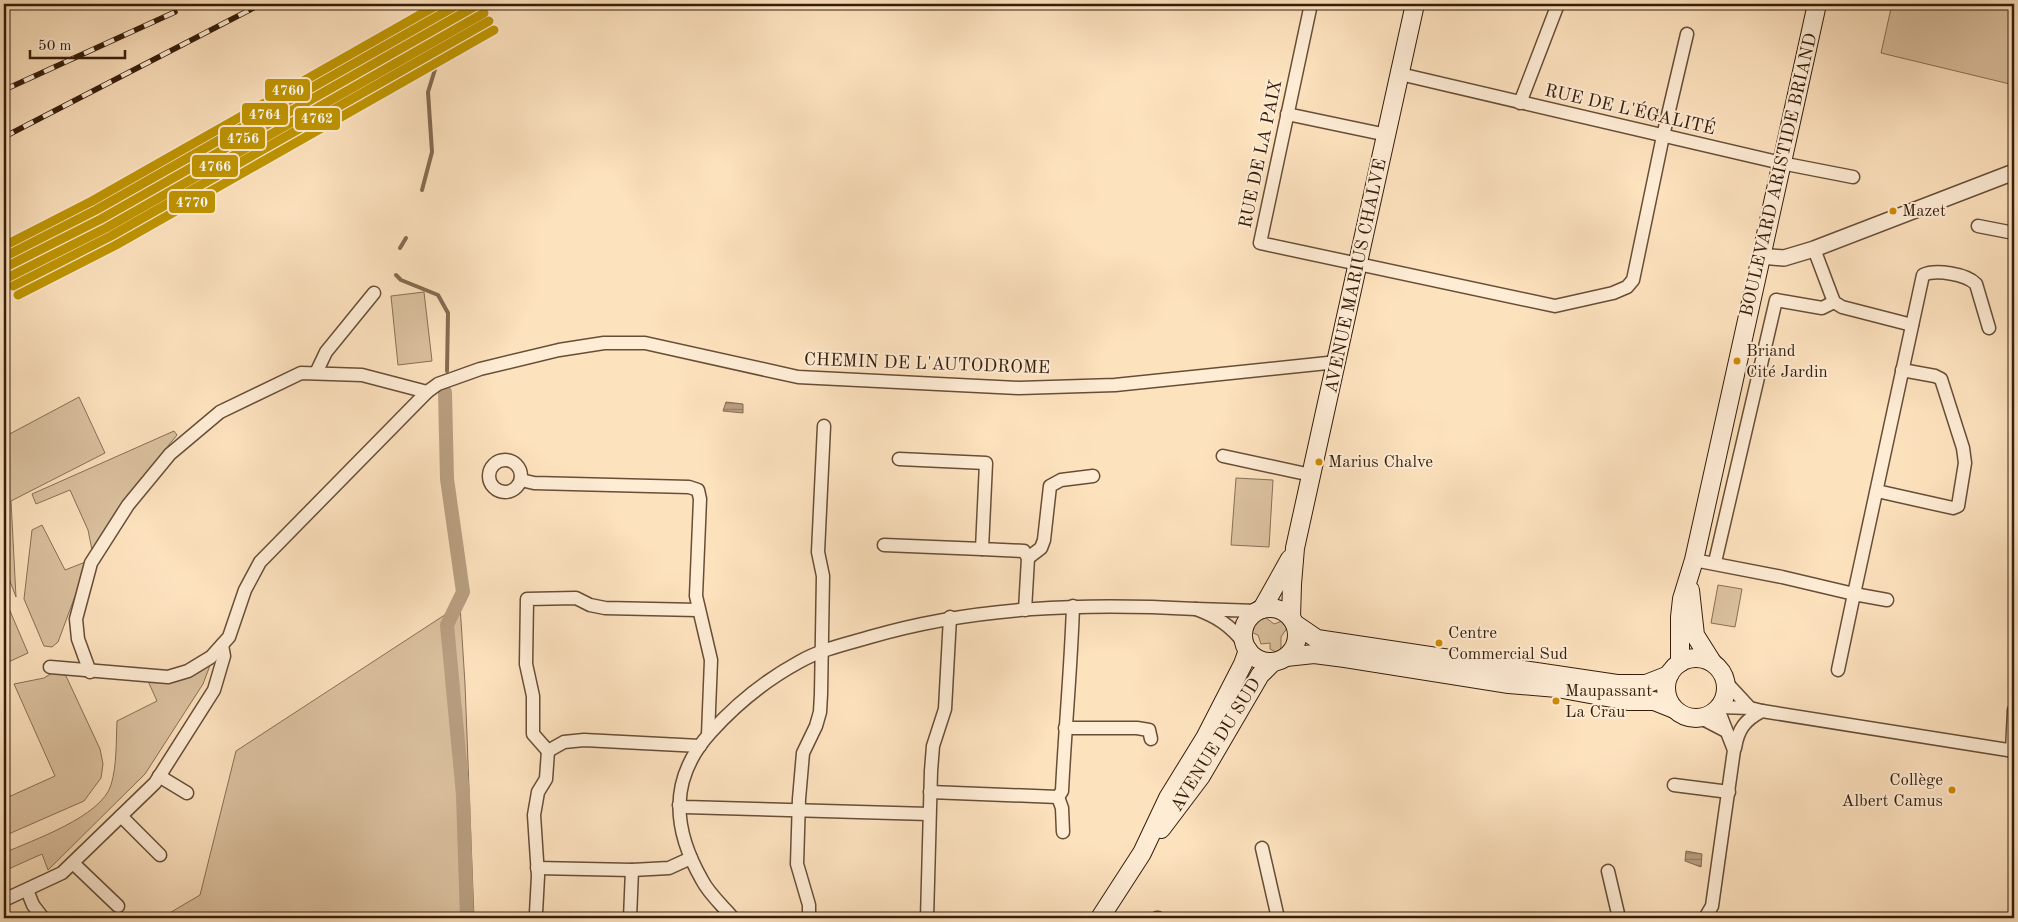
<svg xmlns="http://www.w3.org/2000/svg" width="2018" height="922" font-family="'Old Standard TT',serif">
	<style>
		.green { fill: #dbc19f; stroke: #886f54 }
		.water { fill: url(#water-rules); stroke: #846b51 }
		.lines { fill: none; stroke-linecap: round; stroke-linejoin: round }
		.stream { stroke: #846b51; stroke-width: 4 }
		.canal { stroke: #b99f81; stroke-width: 14 }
		.minor-casing { stroke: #674e37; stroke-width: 15 }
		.tertiary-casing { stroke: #674e37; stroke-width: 18 }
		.secondary-casing { stroke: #351d0a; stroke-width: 20 }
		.minor { stroke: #feecd5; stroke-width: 12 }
		.tertiary { stroke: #feecd5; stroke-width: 15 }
		.secondary { stroke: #feecd5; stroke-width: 18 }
		.rail-casing { stroke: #351d0a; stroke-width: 5.5 }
		.rail { stroke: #feecd5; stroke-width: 4; stroke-dasharray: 11; stroke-linecap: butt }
		.rail-1-casing { stroke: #feecd5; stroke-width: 12 }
		.rail-2-casing { stroke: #feecd5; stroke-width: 12 }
		.rail-3-casing { stroke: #feecd5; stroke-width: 12 }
		.rail-4-casing { stroke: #feecd5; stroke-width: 12 }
		.rail-5-casing { stroke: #feecd5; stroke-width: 12 }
		.rail-6-casing { stroke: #feecd5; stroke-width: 12 }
		.rail-1 { stroke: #c09602; stroke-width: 9 }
		.rail-2 { stroke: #c09602; stroke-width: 9 }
		.rail-3 { stroke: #c09602; stroke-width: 9 }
		.rail-4 { stroke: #c09602; stroke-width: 9 }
		.rail-5 { stroke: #c09602; stroke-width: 9 }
		.rail-6 { stroke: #c09602; stroke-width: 9 }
		.bus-dot { fill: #d08b02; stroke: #feecd5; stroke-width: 2 }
		.labels { text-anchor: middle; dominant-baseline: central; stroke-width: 4; stroke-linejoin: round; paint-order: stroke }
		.bus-label { font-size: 17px; fill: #351d0a; stroke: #feecd5; text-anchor: start }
		.street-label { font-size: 18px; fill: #351d0a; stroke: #feecd5 }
		.line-badge { stroke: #feecd5; stroke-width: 2 }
		.badge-label { font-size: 14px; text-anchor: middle; font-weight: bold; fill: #fff }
	</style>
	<defs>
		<pattern id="water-rules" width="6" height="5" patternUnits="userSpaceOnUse" patternTransform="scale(1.25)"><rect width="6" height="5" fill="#b99f81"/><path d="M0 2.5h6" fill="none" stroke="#978168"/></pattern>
	</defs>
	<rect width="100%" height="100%" fill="#fde2be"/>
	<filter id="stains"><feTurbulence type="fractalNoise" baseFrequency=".004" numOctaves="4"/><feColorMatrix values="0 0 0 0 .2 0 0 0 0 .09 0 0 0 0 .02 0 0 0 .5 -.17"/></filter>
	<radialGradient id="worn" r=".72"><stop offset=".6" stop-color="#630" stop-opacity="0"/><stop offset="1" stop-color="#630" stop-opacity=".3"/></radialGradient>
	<!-- green -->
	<g class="green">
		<path d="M 1892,4 L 2014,4 L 2014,85 L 1881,53 Z"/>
		<path d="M 424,292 L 432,361 L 398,365 L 391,296 Z"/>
		<path d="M 79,397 L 105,453 L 11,501 L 16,597 L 4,566 L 4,437 Z"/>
		<path d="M 174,431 L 177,435 L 135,486 L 92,550 L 88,530 L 70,490 L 36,504 L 32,494 Z"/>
		<path d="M 1236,478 L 1273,480 L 1269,547 L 1231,545 Z"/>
		<path d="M 42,525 L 65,570 L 88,561 L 58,642 L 52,647 L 44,646 L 24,599 L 32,530 Z"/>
		<path d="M 1718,585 L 1742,589 L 1735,627 L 1711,623 Z"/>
		<path d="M 4,597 L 28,653 L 4,664 Z"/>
		<path d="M 460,605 L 465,684 L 474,918 L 161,918 L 200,895 L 236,751 Z"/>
		<path d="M 1265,617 L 1274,624 L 1282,621 L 1287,628 L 1281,637 L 1281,649 L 1276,652 L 1270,649 L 1270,643 L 1261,644 L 1258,635 L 1251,632 L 1257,621 Z"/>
		<path d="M 212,660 L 203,684 L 145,774 L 48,870 L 42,854 L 4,871 L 4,853 C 33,840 101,817 111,785 C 117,765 116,742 117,721 L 157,701 L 148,681 Z"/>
		<path d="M 52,673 L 60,673 L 66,676 L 100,749 L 103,764 L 101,778 L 84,801 L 4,836 L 4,799 L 55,776 L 14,684 L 44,678 Z"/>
	</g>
	<!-- water -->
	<g class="water">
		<path d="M 726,402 L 743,404 L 743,413 L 723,411 Z"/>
		<path d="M 1686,851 L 1702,854 L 1701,867 L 1685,861 Z"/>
	</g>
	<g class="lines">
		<!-- stream -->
		<g class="stream">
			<path d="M 422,190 L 432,152 L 428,92 L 442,47"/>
			<path d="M 400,248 L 406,238"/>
			<path d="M 396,275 L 401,280 L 438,295 L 448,313 L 447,371"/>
		</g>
		<!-- canal -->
		<path class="canal" d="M 445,392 L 447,479 L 463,592 L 447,625 L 463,795 L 467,918"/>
		<!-- minor casing -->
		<g class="minor-casing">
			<g id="minor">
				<path d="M 1311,4 L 1260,243 L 1555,306 L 1613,293 L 1627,287 L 1633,280 L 1663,136 L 1687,34"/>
				<path d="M 1400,74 L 1781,163 L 1853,177"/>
				<path d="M 1520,103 L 1558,4"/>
				<path d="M 1287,114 L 1387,135"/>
				<path d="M 1978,226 L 2014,233"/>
				<path d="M 1814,249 L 1834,302 L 1842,307 L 1912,325"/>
				<path d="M 316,373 L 326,352 L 374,293"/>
				<path d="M 1223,456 L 1311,475"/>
				<path d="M 899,459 L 986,463 L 982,549 L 1024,551 L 1028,558 L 1025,610"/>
				<circle cx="505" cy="476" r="16"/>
				<path d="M 521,480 L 534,483 L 689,487 L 698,490 L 700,499 L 696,596 L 711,660 L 708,735"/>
				<path d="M 1877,491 L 1953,508 L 1958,506 L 1965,463 L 1963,448 L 1941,379 L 1935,376 L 1902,370"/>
				<path d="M 884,545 L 982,549"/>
				<path d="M 1028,558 L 1041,548 L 1044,540 L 1050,486 L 1061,480 L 1093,476"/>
				<path d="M 1694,560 L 1782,577 L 1854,594 L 1923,275 C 1936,269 1966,274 1976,284 L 1989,328"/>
				<path d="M 1715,562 L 1776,300 L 1822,308 L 1834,302"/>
				<path d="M 698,610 L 605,608 L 590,605 L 576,598 L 527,599 L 526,664 L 533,696 L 533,734 L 548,751 L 564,742 L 584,740 L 700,746"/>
				<path d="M 1244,643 C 1230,625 1217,617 1196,609 L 1257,611"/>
				<path d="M 50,667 L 168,677 L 188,671 L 211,657 L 229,637 L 245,590 L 260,562 L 427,392"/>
				<path d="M 1838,670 L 1854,594 L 1887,600"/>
				<path d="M 90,672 L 78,639 L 76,619 L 91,563 L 128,505 L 170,454 L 220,412 L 301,373 L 362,375 L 427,392 L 438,384 L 480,369 L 559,350 L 604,343 L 645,343 L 798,377 L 1019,388 L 1115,385 L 1337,362"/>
				<path d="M 1726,682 L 1750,708"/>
				<path d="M 1720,707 L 1750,708 L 1762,711 L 2014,751"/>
				<path d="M 1701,718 L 1726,731"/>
				<path d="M 1065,728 L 1137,728 L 1149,730 L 1151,739"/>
				<path d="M 1735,748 C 1738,729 1745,720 1762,711"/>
				<path d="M 2012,751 L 2014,710"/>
				<path d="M 159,776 L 187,793"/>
				<path d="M 1674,785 L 1729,792"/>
				<path d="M 930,792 L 1058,797 L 1062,791 C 1065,729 1071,668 1073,606"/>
				<path d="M 1058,797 L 1062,808 L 1063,832"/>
				<path d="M 679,805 L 685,807 L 929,814"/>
				<path d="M 121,816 L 160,855"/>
				<path d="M 1262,848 L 1278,918"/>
				<path d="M 73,863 L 118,906"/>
				<path d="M 537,868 L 632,870 L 669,868 L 691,858"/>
				<path d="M 1608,871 L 1619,918"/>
				<path d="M 27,890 L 33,905 L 43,918"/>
				<path d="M 4,900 L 62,873 L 155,783 L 214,690 L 224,656 L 222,645"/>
				<path d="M 536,913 L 538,876 L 534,815 L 538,792 L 546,779 L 548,751"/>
				<path d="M 630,918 L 632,870"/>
				<path d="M 733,918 C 723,906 709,894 702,880 C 672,828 669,778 711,732 C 737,703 766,680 799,662 C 822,649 846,644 870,637 C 976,606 1086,603 1196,609"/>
				<path d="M 809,918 L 809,905 L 797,864 L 799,799 L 803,753 L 816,726 L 820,712 L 821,694 L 823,576 L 818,552 L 824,426"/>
				<path d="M 927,918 L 931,771 L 933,746 L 945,709 L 950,617"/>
				<path d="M 1157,918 L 1158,918"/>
				<path d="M 1705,918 L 1712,906 L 1734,750 L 1718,709"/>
			</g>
		</g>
		<!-- tertiary casing -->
		<g class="tertiary-casing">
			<path id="tertiary" d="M 1760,256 L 1784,258 L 1814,249 L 2014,172"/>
		</g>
		<!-- secondary casing -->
		<g class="secondary-casing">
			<g id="secondary">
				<path d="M 1690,590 L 1695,635 L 1712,662"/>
				<circle cx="1270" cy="635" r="27"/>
				<path d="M 1262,609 L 1290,559"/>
				<path d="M 1291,618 L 1292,584 L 1295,548 L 1415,4"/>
				<path d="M 1295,624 L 1317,639 L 1617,684 L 1646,684 L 1669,675"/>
				<path d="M 1286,657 L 1314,654 L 1345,658 L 1509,684 L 1557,688 L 1628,701 L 1654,701 L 1674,709"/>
				<circle cx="1696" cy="688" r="30"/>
				<path d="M 1680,663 L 1680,617 L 1682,599 L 1694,560 L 1817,4"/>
				<path d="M 1161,829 L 1201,776 L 1260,675 L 1273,662"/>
				<path d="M 1100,918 L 1142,853 L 1168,798 L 1205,738 L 1243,664 L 1248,650"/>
			</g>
		</g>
		<!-- minor -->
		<use href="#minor" class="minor"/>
		<!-- tertiary -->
		<use href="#tertiary" class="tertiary"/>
		<!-- secondary -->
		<use href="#secondary" class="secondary"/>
		<!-- rail casing -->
		<g class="rail-casing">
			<g id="rail">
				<path d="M 375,63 L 485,13"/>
				<path d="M 4,90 L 175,12"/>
				<path d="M 4,137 L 261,4"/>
				<path d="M 4,264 L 67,236"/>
			</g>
		</g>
		<!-- rail -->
		<use href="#rail" class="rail"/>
		<!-- rail-1 casing -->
		<g class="rail-1-casing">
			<path id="rail-1" d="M 4,268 L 101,219 L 479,4"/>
		</g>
		<!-- rail-2 casing -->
		<g class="rail-2-casing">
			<path id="rail-2" d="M 9,277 L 106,228 L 484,13"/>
		</g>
		<!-- rail-3 casing -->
		<g class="rail-3-casing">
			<path id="rail-3" d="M 4,257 L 96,210 L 459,4"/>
		</g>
		<!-- rail-4 casing -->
		<g class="rail-4-casing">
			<path id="rail-4" d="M 13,286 L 111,236 L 489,21"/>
		</g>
		<!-- rail-5 casing -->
		<g class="rail-5-casing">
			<path id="rail-5" d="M 4,246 L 92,201 L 439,4"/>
		</g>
		<!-- rail-6 casing -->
		<g class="rail-6-casing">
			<path id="rail-6" d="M 18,295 L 116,245 L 494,30"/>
		</g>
		<!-- rail-1 -->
		<use href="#rail-1" class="rail-1"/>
		<!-- rail-2 -->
		<use href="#rail-2" class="rail-2"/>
		<!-- rail-3 -->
		<use href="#rail-3" class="rail-3"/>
		<!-- rail-4 -->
		<use href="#rail-4" class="rail-4"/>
		<!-- rail-5 -->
		<use href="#rail-5" class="rail-5"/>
		<!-- rail-6 -->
		<use href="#rail-6" class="rail-6"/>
	</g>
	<!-- markers -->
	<g class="bus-dot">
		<circle cx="1893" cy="211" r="4.5"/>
		<circle cx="1737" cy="361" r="4.5"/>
		<circle cx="1319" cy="462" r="4.5"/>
		<circle cx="1439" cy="643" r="4.5"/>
		<circle cx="1556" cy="701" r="4.5"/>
		<circle cx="1952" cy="790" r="4.5"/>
	</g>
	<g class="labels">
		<!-- bus labels -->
		<g class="bus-label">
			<text x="1902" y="211">Mazet</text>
			<text x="1746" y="351">Briand<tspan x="1746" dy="21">Cité Jardin</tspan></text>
			<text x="1328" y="462">Marius Chalve</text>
			<text x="1448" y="633">Centre<tspan x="1448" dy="21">Commercial Sud</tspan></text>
			<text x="1565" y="691">Maupassant<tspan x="1565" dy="21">La Crau</tspan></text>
			<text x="1943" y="780" text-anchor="end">Collège<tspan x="1943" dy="21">Albert Camus</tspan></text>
		</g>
		<!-- street labels -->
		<g class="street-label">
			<text transform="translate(1630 110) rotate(13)">RUE DE L'ÉGALITÉ</text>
			<text transform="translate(1261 154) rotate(-78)">RUE DE LA PAIX</text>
			<text transform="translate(1779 175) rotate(-77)">BOULEVARD ARISTIDE BRIAND</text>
			<text transform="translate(1356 276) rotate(-78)">AVENUE MARIUS CHALVE</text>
			<text transform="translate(927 364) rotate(2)">CHEMIN DE L'AUTODROME</text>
			<text transform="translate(1216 745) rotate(-58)">AVENUE DU SUD</text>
		</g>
	</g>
	<g class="line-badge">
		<rect x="264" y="78" width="47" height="24" rx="5" fill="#c09602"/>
		<rect x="241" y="102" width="48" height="24" rx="5" fill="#c09602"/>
		<rect x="294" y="107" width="47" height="24" rx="5" fill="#c09602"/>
		<rect x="219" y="126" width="47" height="24" rx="5" fill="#c09602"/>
		<rect x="191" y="154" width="48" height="24" rx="5" fill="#c09602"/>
		<rect x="168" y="190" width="48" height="24" rx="5" fill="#c09602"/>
	</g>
	<g class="badge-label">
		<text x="288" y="95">4760</text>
		<text x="265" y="119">4764</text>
		<text x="317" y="123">4762</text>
		<text x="243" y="143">4756</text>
		<text x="215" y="171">4766</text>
		<text x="192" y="207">4770</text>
	</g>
	<!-- margin -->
	<rect width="2018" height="922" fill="none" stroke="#fde2be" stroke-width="20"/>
	<rect x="5" y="5" width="2008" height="912" fill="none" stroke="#351d0a" stroke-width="2.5"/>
	<rect x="10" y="10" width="1998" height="902" fill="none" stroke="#351d0a"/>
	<!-- scale -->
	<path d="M30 50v8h95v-8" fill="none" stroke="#351d0a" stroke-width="2.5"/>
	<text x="38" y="50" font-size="15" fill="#351d0a" stroke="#feecd5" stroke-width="4" paint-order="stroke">50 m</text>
	<rect width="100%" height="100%" filter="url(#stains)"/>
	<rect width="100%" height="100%" fill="url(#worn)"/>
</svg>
